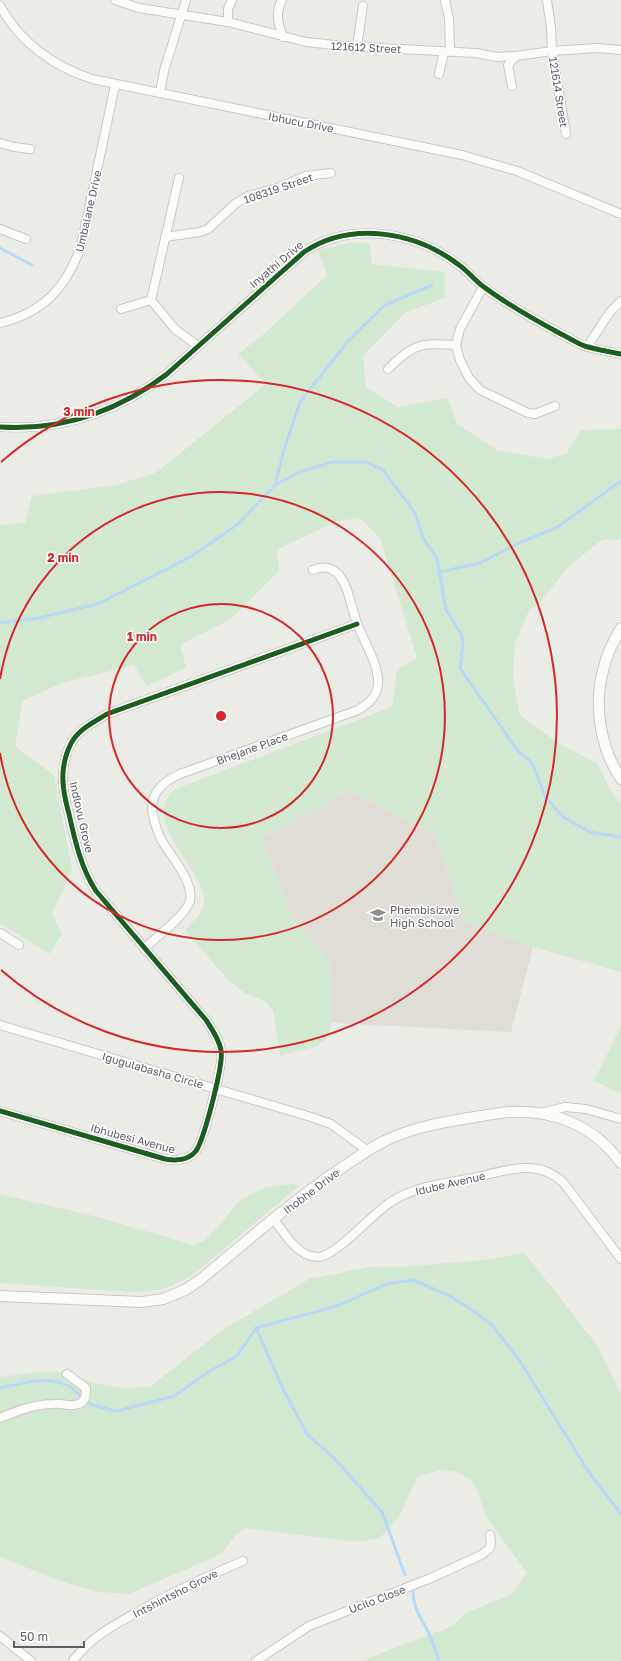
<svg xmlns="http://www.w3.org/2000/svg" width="621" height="1661" font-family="'Golos Text',sans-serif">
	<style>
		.education { fill: #e0ded6 }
		.green { fill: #d4e9d2 }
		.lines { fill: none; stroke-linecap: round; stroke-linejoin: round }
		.stream { stroke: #b9dbf8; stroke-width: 3 }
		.minor-casing { stroke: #c9c9c9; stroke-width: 10 }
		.tertiary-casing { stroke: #c9c9c9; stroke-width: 12 }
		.minor { stroke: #fcfcfb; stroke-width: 8 }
		.tertiary { stroke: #fcfcfb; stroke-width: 10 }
		.cycleway-casing { stroke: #fff; stroke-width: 8 }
		.cycleway { stroke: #1b5e20; stroke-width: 5 }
		.ring { fill: none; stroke: #d62828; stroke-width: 2 }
		.labels { text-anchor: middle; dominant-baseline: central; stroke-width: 3; stroke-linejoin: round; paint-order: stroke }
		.street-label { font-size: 11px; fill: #5c5f65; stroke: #fff }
		.poi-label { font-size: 11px; fill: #5c5f65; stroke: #fff; text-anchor: start }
		.centre { fill: #d62828; stroke: #fff; stroke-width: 2 }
		.ring-label { font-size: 12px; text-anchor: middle; font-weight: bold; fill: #d62828; stroke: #fff; stroke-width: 3; stroke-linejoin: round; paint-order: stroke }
	</style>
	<rect width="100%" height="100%" fill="#ecece7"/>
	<!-- education -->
	<path class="education" d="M 350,791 L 435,834 L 464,921 L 533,947 L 511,1032 L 332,1023 L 331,965 L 289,910 L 262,837 Z"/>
	<!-- green -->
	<g class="green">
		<path d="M 352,242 L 369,243 L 372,264 L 445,272 L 445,298 L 406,312 L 363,356 L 366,387 L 398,407 L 448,398 L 457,424 L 497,450 L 546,459 L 566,454 L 581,430 L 621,429 L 621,536 L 618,540 L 603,539 L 569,566 L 541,601 L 529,610 L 515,643 L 513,679 L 520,715 L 558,743 L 598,764 L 609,788 L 621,804 L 621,972 L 533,947 L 464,921 L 435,834 L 350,791 L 262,837 L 289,910 L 331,965 L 332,1023 L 327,1038 L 317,1046 L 280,1056 L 273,1011 L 265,1001 L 245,993 L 229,981 L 185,930 C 193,922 206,910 204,897 C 200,868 143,822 172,792 C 175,789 180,788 183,786 L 392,707 L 397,670 L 417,658 L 380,538 L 360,518 L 337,521 L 277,550 L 279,571 L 231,619 L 180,645 L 186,668 L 146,686 L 134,665 L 62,683 L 23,701 L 15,746 L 54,775 L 72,870 L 52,914 L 62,935 L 49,954 L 0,923 L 0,525 L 25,523 L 32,496 L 116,485 L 157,472 L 266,384 L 238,354 L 264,334 L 327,275 L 318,250 Z"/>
		<path d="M 621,1026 L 621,1094 L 594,1081 Z"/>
		<path d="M 288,1184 L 300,1185 L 195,1273 C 172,1288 156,1293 129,1292 L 0,1283 L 0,1194 L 98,1217 L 193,1245 L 205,1240 L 218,1227 L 239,1201 L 265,1187 Z"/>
		<path d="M 525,1253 L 597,1345 L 621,1393 L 621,1661 L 363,1661 L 368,1658 L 453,1626 L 465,1613 L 512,1594 L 527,1573 L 487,1518 L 473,1481 L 457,1472 L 439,1470 L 417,1477 L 399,1517 L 380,1538 L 356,1542 L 245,1528 L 236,1535 L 221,1554 L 129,1594 L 100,1592 L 66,1583 L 0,1557 L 0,1377 L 39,1372 L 66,1372 L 94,1383 L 124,1388 L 150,1387 L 222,1330 L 309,1279 L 369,1267 L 413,1266 L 481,1260 Z"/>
	</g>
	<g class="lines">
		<!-- stream -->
		<g class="stream">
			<path d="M 0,248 L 32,265"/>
			<path d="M 275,485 L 284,450 L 300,402 L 348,341 L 385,305 L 432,285"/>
			<path d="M 440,572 L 480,563 L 521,542 L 556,528 L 621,481"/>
			<path d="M 0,623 L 38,618 L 98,604 L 192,556 L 238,524 L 275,485 L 302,471 L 333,462 L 366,462 L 383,470 L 415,513 L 423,538 L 437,558 L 446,610 L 462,635 L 463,646 L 460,668 L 517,750 L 532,763 L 546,798 L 563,817 L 590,832 L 621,837"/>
			<path d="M 256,1328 L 284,1391 L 307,1434 L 333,1457 L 382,1512 L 405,1575"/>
			<path d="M 0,1388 C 22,1383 47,1375 69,1386 C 73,1388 77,1393 81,1397"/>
			<path d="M 87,1402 L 92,1405 L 117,1411 L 174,1396 L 208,1372 L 237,1356 L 256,1328 L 337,1306 L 387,1284 L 413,1280 L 448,1295 L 471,1309 L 492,1325 L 518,1358 L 588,1471 L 621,1514"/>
			<path d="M 413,1591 C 413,1610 422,1618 429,1634 C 433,1642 436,1652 439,1661"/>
		</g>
		<!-- minor casing -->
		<g class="minor-casing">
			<g id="minor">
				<path d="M 115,0 L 139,8 L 228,22 L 306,42 L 344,46 L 476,53 L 497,57 L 516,56 L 552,51 L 598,48 L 621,50"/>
				<path d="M 282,0 C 275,13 278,24 283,37"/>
				<path d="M 445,0 L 449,19 L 450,52"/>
				<path d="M 547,0 L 551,28 L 552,51 L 566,134"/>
				<path d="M 0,6 C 20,42 53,66 92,79 L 462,155 L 517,171 L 621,214"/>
				<path d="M 228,22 L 228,9 L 232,0"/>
				<path d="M 357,46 L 363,6"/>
				<path d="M 439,74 L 444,52"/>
				<path d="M 512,86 L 508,65 L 516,56"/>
				<path d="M 160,93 L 164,71 L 186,0"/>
				<path d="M 0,143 L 14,147 L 30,149"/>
				<path d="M 179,178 L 151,300 L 175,329 L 198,346"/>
				<path d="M 0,229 L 26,239"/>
				<path d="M 165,237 L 200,232 L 208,229 L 235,204 L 248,196 L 278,188 L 306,176 L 331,173"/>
				<path d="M 483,287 L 460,329 L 456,345 L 460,360 L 469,378 L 480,390 L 528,413 L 535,414 L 555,406"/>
				<path d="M 121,309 L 151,300"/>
				<path d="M 0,323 C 43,313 67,287 81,246 L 115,85"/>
				<path d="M 587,347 L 610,312 L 621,301"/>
				<path d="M 388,369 C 414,343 421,343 456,345"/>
				<path d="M 0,427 C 63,431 117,412 167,374 L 304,252 C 351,221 415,231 459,265 C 468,271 475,281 484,287 C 508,305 535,320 561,334 C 570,338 579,345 588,347 C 599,350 610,352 621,354"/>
				<path d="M 0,933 L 19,945"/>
				<path d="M 144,949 C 155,938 186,915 190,901 C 194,882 171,856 162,841 C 158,834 155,824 153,815 C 149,794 162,782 180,774 L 358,710 C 368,704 377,697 378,684 C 379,664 364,642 357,623 C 351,608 349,586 338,574 C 330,566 322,566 313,570"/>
				<path d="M 0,1025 L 311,1117 L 331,1124 L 368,1151"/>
				<path d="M 0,1111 L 165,1159 C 176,1161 188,1161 196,1151 C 204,1139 224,1064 221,1050 C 219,1039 212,1029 206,1020 L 96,891 C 81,868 75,841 69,814 C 66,803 63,792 63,781 C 62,768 66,751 73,740 C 81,728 96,721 107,714 L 357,624"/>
				<path d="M 541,1113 L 565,1107 L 586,1109 L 621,1119"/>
				<path d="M 274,1219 C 284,1233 298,1258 319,1257 C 338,1255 374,1211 394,1200 C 418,1186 446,1183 473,1178 C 490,1174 509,1168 527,1168 C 540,1168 553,1173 563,1182 L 621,1259"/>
				<path d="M 0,1418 C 17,1411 35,1404 54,1404 C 62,1403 71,1407 79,1404 C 86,1401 86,1395 86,1388 L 67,1374"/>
				<path d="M 0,1636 L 31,1661"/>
				<path d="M 73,1661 C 90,1637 116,1624 141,1610 C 174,1591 208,1576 243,1561"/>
				<path d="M 256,1661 L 309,1626 L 431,1578 L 481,1555 L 490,1548 L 491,1542 L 490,1535"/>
			</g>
		</g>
		<!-- tertiary casing -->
		<g class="tertiary-casing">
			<g id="tertiary">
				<path d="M 621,628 C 614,640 607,653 604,667 C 593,703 600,748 621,779"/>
				<path d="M 0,1296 L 142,1302 L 163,1299 L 185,1290 L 200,1280 C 247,1241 292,1201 343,1167 C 355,1159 366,1151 379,1144 C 406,1129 438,1123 469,1118 C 482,1116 497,1113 511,1112 C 555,1109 595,1127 621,1163"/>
			</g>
		</g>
		<!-- minor -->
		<use href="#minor" class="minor"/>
		<!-- tertiary -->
		<use href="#tertiary" class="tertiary"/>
		<!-- cycleway casing -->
		<g class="cycleway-casing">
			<g id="cycleway">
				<path d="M 0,427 C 63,431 117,412 167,374 L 304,252 C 351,221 415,231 459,265 C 468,271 475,281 484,287 C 508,305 535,320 561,334 C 570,338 579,345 588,347 C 599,350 610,352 621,354"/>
				<path d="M 0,1111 L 165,1159 C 176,1161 188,1161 196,1151 C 204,1139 224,1064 221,1050 C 219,1039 212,1029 206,1020 L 96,891 C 81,868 75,841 69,814 C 66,803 63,792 63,781 C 62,768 66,751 73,740 C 81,728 96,721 107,714 L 357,624"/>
			</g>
		</g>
		<!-- cycleway -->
		<use href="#cycleway" class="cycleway"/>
	</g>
	<!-- distance rings -->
	<g class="ring">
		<circle cx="221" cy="716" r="112"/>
		<path d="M0 679A224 224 0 1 1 0 753"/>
		<path d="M1 462A336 336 0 1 1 1 970"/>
	</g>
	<!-- icons -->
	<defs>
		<g id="school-bare" transform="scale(1.2)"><path d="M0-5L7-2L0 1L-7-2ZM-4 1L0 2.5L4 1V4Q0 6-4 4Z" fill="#8e9092" stroke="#fff" stroke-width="2.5" paint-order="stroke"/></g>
	</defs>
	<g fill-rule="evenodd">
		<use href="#school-bare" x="378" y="915"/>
	</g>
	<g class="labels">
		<!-- street labels -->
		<g class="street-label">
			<text transform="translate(366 47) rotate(3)">121612 Street</text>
			<text transform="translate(559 92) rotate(81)">121614 Street</text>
			<text transform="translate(301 122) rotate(11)">Ibhucu Drive</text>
			<text transform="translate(278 188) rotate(-19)">108319 Street</text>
			<text transform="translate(88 211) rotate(-77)">Umbalane Drive</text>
			<text transform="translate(276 264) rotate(-40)">Inyathi Drive</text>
			<text transform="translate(252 748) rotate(-20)">Bhejane Place</text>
			<text transform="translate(82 817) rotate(77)">Indlovu Grove</text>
			<text transform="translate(153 1070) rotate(16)">Igugulabasha Circle</text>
			<text transform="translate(133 1138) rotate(15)">Ibhubesi Avenue</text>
			<text transform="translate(450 1183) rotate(-13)">Idube Avenue</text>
			<text transform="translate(311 1191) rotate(-37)">Ihobhe Drive</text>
			<text transform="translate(175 1593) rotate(-27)">Intshintsho Grove</text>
			<text transform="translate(377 1599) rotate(-21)">Ucilo Close</text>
		</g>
		<!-- poi labels -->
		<g class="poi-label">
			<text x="390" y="909">Phembisizwe<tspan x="390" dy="13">High School</tspan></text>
		</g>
	</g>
	<circle cx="221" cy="716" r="6" class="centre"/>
	<g class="ring-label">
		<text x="79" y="416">3 min</text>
		<text x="63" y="562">2 min</text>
		<text x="142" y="641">1 min</text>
	</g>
	<!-- scale -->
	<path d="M14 1641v6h70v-6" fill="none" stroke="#5c5f65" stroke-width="2"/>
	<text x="20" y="1641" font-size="12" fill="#5c5f65" stroke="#ffffff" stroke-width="3" paint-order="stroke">50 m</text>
</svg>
